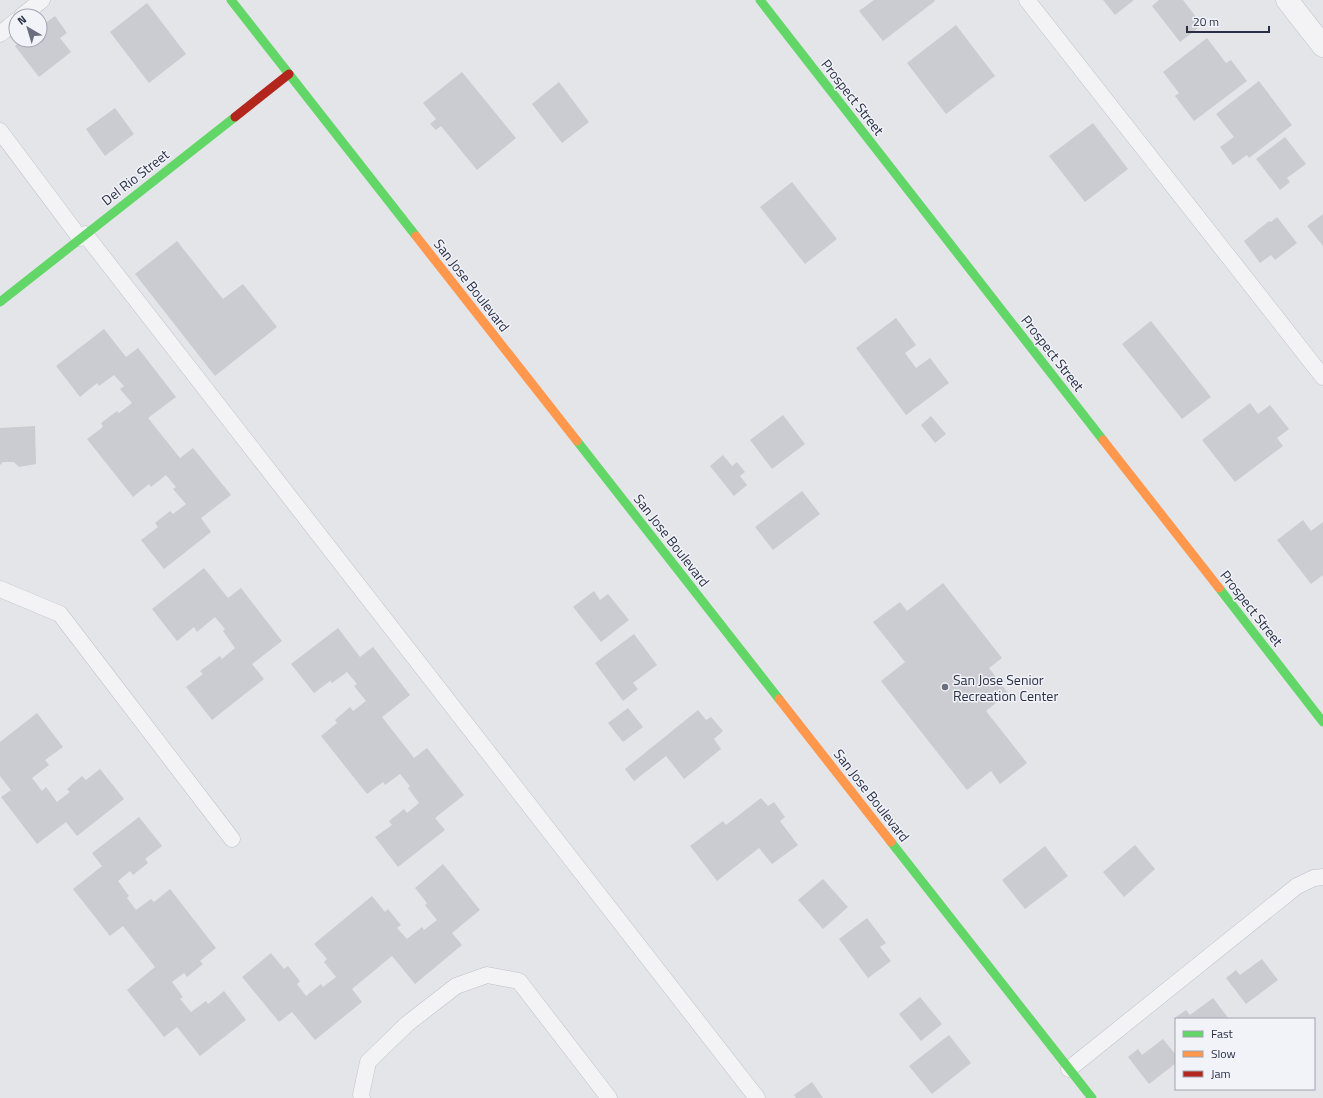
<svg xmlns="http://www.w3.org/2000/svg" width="1323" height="1098" font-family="'Titillium Web',sans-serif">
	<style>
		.building { fill: #caccd1 }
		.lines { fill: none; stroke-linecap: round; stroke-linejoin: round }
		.lane-casing { stroke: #c0c2c7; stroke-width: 17 }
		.street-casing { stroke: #c0c2c7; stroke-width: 23 }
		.lane { stroke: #f3f3f5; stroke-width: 16 }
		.street { stroke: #f3f3f5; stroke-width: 22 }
		.fast { stroke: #63d668; stroke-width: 9 }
		.slow { stroke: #ff974d; stroke-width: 9 }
		.jam { stroke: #b3261e; stroke-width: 9 }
		.poi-dot { fill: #6a6e7e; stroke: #f1f3f8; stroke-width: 1.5 }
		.labels { text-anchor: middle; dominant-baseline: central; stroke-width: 3; stroke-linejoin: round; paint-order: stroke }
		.street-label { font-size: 14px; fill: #292e44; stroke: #f1f3f8 }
		.poi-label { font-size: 14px; fill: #292e44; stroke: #f1f3f8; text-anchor: start }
	</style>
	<rect width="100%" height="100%" fill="#e3e5e9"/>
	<!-- building -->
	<g class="building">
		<path d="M 874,0 L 934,0 L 935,1 L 883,41 L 859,11 Z"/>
		<path d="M 1103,0 L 1134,0 L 1115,15 Z"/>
		<path d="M 1159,0 L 1183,0 L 1202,25 L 1180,42 L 1152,6 Z"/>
		<path d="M 147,3 L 186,54 L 149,83 L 110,32 Z"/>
		<path d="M 55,16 L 67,33 L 60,38 L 71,52 L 39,77 L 15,46 L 23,40 L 40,40 L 40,27 Z"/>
		<path d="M 956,25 L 995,76 L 946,114 L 907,63 Z"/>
		<path d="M 1207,38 L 1226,63 L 1231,60 L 1247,81 L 1194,121 L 1175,96 L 1179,93 L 1163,72 Z"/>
		<path d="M 462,72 L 516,138 L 477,170 L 441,126 L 436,130 L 430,124 L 436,119 L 423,103 Z"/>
		<path d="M 1259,81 L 1292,125 L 1249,158 L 1247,155 L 1233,165 L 1220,147 L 1234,137 L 1216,114 Z"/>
		<path d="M 559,82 L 589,122 L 562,143 L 532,104 Z"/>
		<path d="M 115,108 L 134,134 L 105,156 L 86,129 Z"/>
		<path d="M 1093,123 L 1128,169 L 1085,202 L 1049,156 Z"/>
		<path d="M 1285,137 L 1306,164 L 1287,178 L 1290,182 L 1280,190 L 1256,159 Z"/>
		<path d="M 792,182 L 837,239 L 805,264 L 760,207 Z"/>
		<path d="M 1323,214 L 1323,246 L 1307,226 Z"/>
		<path d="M 1277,217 L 1297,243 L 1275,260 L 1271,255 L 1260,263 L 1244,241 L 1269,221 L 1271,222 Z"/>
		<path d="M 177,241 L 223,299 L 243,284 L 277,327 L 215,376 L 135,274 Z"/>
		<path d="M 896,318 L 916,345 L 905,353 L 916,368 L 930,358 L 949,383 L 906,415 L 856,348 Z"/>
		<path d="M 1151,321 L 1211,397 L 1182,419 L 1122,344 Z"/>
		<path d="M 104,329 L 126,357 L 138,348 L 176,397 L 148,418 L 180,458 L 193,448 L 231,495 L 201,518 L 211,532 L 164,569 L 141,540 L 158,527 L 155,523 L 170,511 L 173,514 L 186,504 L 173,489 L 176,487 L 166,475 L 151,487 L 149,484 L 133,497 L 87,439 L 103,427 L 101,423 L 117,411 L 119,413 L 132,403 L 120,389 L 124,386 L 114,375 L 99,386 L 97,383 L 80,397 L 56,366 Z"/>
		<path d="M 1250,403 L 1258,414 L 1270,405 L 1289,429 L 1277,438 L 1283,446 L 1235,482 L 1202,440 Z"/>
		<path d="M 783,415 L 805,444 L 772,469 L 750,440 Z"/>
		<path d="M 931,416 L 946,434 L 935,443 L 921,425 Z"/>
		<path d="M 35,426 L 36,464 L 19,467 L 14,462 L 3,462 L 0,465 L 0,428 Z"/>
		<path d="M 723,455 L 732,466 L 737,462 L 745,472 L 740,476 L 747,485 L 734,496 L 710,466 Z"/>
		<path d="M 802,491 L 820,514 L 773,550 L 755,527 Z"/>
		<path d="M 1303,520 L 1311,531 L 1323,522 L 1323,575 L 1311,584 L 1277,540 Z"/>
		<path d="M 204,568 L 228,598 L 241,588 L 282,641 L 252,664 L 264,679 L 212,720 L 186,687 L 203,674 L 200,671 L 220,656 L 222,659 L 235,648 L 223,631 L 225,629 L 215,617 L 197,632 L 194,627 L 177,641 L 152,609 Z"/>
		<path d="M 943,583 L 1002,658 L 989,668 L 1008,693 L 986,711 L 1027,763 L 1000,784 L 991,771 L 967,790 L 881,681 L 905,662 L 873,622 L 900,602 L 907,611 Z"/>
		<path d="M 594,591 L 600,600 L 608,594 L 629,620 L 601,642 L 573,607 Z"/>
		<path d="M 338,628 L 360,657 L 373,647 L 410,695 L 382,717 L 414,758 L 427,748 L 464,795 L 435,818 L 445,830 L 398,867 L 375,837 L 392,825 L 389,821 L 404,809 L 407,813 L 419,803 L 408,788 L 410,786 L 400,774 L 385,785 L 383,782 L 367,794 L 321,736 L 337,723 L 335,720 L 350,707 L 353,711 L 366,701 L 354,686 L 357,684 L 347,672 L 332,683 L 330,681 L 314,693 L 291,664 Z"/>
		<path d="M 634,634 L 657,665 L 633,683 L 638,689 L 623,701 L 595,663 Z"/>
		<path d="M 628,708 L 643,727 L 623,742 L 608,723 Z"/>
		<path d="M 698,710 L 706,720 L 711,717 L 723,731 L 714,739 L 721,749 L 684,779 L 666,756 L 634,781 L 625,769 Z"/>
		<path d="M 37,713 L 63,747 L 45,760 L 49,765 L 32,778 L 42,791 L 46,787 L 57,802 L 70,792 L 67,789 L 82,776 L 86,780 L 100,769 L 124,799 L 77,836 L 66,822 L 37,844 L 1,797 L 11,790 L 0,776 L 0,742 Z"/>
		<path d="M 761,798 L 768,806 L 774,802 L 785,817 L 780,821 L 798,845 L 772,864 L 759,848 L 717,881 L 690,846 L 723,821 L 726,825 Z"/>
		<path d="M 139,817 L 162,846 L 145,859 L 148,863 L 133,875 L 130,871 L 118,881 L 129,896 L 127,898 L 136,910 L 151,899 L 154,902 L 170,889 L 216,948 L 200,961 L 203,964 L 187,977 L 184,973 L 172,982 L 183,997 L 180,999 L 191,1012 L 206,1001 L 208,1004 L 224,991 L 246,1020 L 200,1056 L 177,1027 L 164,1037 L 127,990 L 155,967 L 123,926 L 110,936 L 73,889 L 102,866 L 92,853 Z"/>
		<path d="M 1135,845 L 1155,869 L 1124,897 L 1103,872 Z"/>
		<path d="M 1045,846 L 1068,876 L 1025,909 L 1002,880 Z"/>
		<path d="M 443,864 L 480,910 L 452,933 L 462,945 L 415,984 L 392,956 L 352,989 L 362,1002 L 315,1040 L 292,1012 L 279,1022 L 242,977 L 271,953 L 284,969 L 288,966 L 300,981 L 297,984 L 306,996 L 321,984 L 323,987 L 336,977 L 324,962 L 327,959 L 314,944 L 372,896 L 385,912 L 388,909 L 401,925 L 397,928 L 407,939 L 422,927 L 424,930 L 437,920 L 425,905 L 427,903 L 415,888 Z"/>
		<path d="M 823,879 L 848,907 L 823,929 L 798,900 Z"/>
		<path d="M 867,918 L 886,943 L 880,947 L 891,961 L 868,978 L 839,939 Z"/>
		<path d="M 1262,959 L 1278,980 L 1246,1004 L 1226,978 L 1236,970 L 1240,975 Z"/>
		<path d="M 920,997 L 942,1024 L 921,1041 L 899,1014 Z"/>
		<path d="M 1213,998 L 1229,1019 L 1177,1019 L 1176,1017 L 1186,1010 L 1190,1015 Z"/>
		<path d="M 949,1035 L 971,1063 L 932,1094 L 909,1066 Z"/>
		<path d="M 1163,1039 L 1176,1055 L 1176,1063 L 1149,1084 L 1128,1057 L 1138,1049 L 1142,1055 Z"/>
		<path d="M 812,1082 L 823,1098 L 796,1098 L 794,1095 Z"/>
	</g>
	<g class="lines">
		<!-- lane casing -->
		<g class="lane-casing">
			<g id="lane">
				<path d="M 1027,0 L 1323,377"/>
				<path d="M 22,16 L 42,0"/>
				<path d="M 0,34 L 16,21"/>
				<path d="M 0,131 L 80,238"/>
				<path d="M 85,234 L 757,1098"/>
				<path d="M 0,589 L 60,614 L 232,839"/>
				<path d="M 1069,1069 L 1297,886 L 1314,878 L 1323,877"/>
				<path d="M 362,1098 L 361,1095 L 368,1062 L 407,1024 L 456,986 L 487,975 L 519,981 L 609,1098"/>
			</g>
		</g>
		<!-- street casing -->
		<g class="street-casing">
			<path id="street" d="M 1287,0 L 1323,46"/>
		</g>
		<!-- lane -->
		<use href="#lane" class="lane"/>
		<!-- street -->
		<use href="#street" class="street"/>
		<!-- fast -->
		<g class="fast">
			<path d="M 231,0 L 416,236"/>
			<path d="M 760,0 L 1103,440"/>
			<path d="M 0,302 L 235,117"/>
			<path d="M 577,441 L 779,699"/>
			<path d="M 1219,588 L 1323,722"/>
			<path d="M 891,842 L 1092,1098"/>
		</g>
		<!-- slow -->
		<g class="slow">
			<path d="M 416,236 L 577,441"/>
			<path d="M 1103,440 L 1219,588"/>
			<path d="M 779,699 L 891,842"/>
		</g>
		<!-- jam -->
		<path class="jam" d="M 235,117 L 289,74"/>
	</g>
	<!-- markers -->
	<circle class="poi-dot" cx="945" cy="687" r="4"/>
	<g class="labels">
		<!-- street labels -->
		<g class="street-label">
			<text transform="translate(853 97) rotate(52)">Prospect Street</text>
			<text transform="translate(135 177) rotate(-38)">Del Rio Street</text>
			<text transform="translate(472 285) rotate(52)">San Jose Boulevard</text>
			<text transform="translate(1053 353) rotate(52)">Prospect Street</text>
			<text transform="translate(672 540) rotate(52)">San Jose Boulevard</text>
			<text transform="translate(1252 608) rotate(52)">Prospect Street</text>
			<text transform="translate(872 795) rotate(52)">San Jose Boulevard</text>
		</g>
		<!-- poi labels -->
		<g class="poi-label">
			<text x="953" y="679">San Jose Senior<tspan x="953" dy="16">Recreation Center</tspan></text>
		</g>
	</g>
	<!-- legend -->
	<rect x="1175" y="1018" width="140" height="72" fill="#f1f3f8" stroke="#a1a4b0"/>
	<rect x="1183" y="1031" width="20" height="6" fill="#63d668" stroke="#a1a4b0"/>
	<text x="1211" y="1038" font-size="12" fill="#292e44">Fast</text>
	<rect x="1183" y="1051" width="20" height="6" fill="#ff974d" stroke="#a1a4b0"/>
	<text x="1211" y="1058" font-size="12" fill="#292e44">Slow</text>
	<rect x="1183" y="1071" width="20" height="6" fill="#b3261e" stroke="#a1a4b0"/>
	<text x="1211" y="1078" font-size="12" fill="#292e44">Jam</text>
	<!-- north arrow -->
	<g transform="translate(28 28) rotate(322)"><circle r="19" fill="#f1f3f8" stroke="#a1a4b0"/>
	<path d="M0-3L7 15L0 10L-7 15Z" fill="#6a6e7e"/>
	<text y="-6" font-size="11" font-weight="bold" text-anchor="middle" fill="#292e44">N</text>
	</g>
	<!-- scale -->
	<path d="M1187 26v6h82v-6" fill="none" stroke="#292e44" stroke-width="2"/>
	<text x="1193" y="26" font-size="12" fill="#292e44" stroke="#f1f3f8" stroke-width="3" paint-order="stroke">20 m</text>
</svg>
